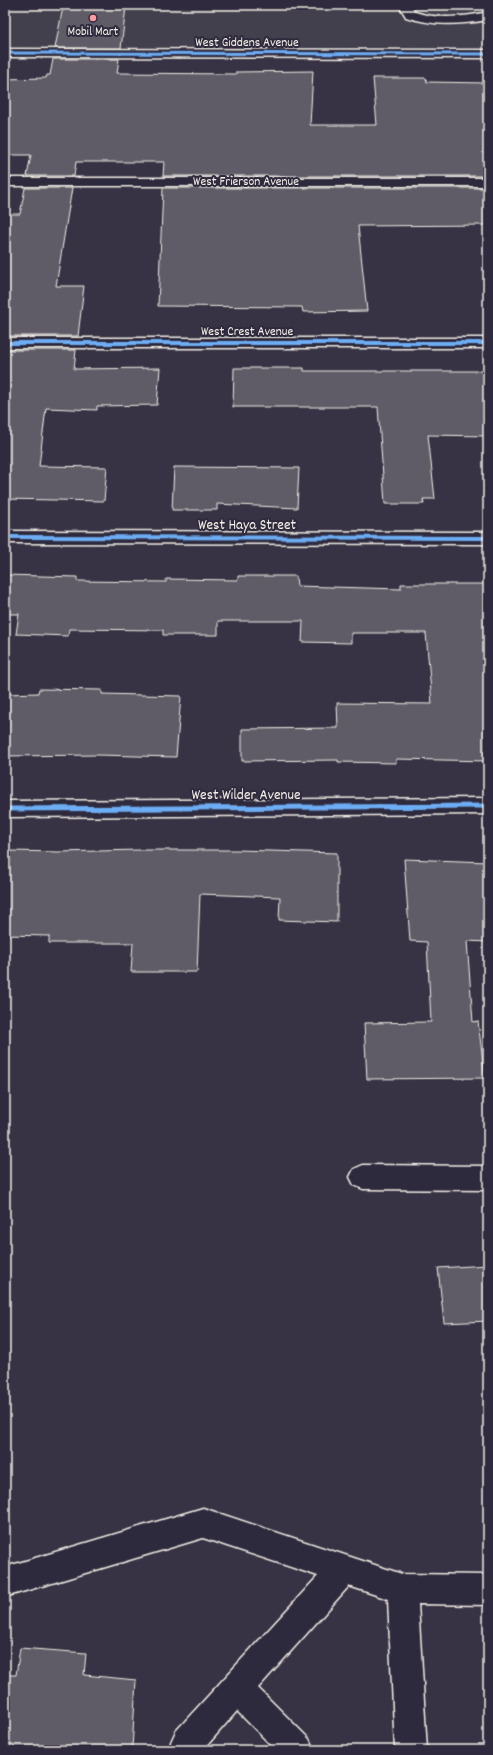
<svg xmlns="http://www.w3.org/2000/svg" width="493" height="1755" font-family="Dekko,sans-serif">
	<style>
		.built { fill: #433f4e }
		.building { fill: #5f5c67; stroke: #f4f1e8 }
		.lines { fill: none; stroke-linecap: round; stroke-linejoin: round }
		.minor-casing { stroke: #f4f1e8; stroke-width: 3 }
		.minor { fill: #2f2a3d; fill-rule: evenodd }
		.cycleway-far2-casing { stroke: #2f2a3d; stroke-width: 4.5 }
		.cycleway-far1-casing { stroke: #2f2a3d; stroke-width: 6 }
		.cycleway-casing { stroke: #2f2a3d; stroke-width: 8 }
		.cycleway-far2 { stroke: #6dadf4; stroke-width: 3 }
		.cycleway-far1 { stroke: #6dadf4; stroke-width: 4 }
		.cycleway { stroke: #6dadf4; stroke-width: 5 }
		.poi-dot { fill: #ff9aa2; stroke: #2f2a3d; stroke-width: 1.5 }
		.labels { text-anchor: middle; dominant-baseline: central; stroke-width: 4; stroke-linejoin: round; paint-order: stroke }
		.far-poi-label { font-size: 13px; fill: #f4f1e8; stroke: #2f2a3d }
		.far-street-label { font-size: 13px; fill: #f4f1e8; stroke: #2f2a3d }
		.street-label { font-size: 15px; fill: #f4f1e8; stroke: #2f2a3d }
	</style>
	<rect width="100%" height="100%" fill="#373244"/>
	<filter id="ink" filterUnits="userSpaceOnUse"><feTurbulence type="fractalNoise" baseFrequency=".025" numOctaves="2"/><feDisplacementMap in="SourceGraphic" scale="8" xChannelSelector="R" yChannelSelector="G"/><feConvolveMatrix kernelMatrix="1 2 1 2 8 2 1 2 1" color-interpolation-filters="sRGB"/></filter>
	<g filter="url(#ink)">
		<!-- built -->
		<path class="built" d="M 5,5 L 488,5 L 488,48 L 5,47 Z"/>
		<!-- building -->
		<g class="building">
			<path d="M 63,7 L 126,7 L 121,48 L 55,48 Z"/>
			<path d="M 53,59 L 119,59 L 117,73 L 236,74 L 236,72 L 313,71 L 310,125 L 377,125 L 373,78 L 426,78 L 427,82 L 488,83 L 488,176 L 163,176 L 164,162 L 76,162 L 74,176 L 27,176 L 31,155 L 5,155 L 5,79 L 46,78 L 47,75 L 50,75 Z"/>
			<path d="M 25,188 L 72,188 L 56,286 L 84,286 L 78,336 L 5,336 L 5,214 L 20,214 Z"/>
			<path d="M 163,188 L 488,188 L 488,225 L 358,226 L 367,311 L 303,312 L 302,307 L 158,306 Z"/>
			<path d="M 5,350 L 76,350 L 74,369 L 160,368 L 157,405 L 97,406 L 97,410 L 46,408 L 39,466 L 107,467 L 104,501 L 5,499 Z"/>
			<path d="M 234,368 L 304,368 L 304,371 L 488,371 L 488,436 L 428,435 L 435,499 L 423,499 L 424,504 L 385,504 L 378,407 L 233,407 Z"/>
			<path d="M 174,467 L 299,468 L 297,508 L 217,504 L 217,510 L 172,510 Z"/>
			<path d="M 5,575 L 77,577 L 77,581 L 166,582 L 166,579 L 238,580 L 238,576 L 296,576 L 297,586 L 401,589 L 401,584 L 488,584 L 488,761 L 396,759 L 396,763 L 338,762 L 338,760 L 242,761 L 242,729 L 338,728 L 337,703 L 432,704 L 426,633 L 351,633 L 351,643 L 302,642 L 303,621 L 218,621 L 218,635 L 163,635 L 163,630 L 69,629 L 68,636 L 16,634 L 19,614 L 5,614 Z"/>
			<path d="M 39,689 L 102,690 L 102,694 L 181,696 L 176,757 L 97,755 L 5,756 L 5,694 L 38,693 Z"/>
			<path d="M 139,850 L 237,850 L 337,853 L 337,922 L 279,920 L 280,897 L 200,894 L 197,972 L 131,972 L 133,943 L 49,943 L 49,936 L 5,935 L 5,871 L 8,871 L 11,851 L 59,852 Z"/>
			<path d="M 404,859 L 488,862 L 488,942 L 467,941 L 473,1022 L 478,1021 L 485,1078 L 367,1079 L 364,1023 L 431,1022 L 427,942 L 410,941 Z"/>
			<path d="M 488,1265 L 488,1321 L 444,1323 L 438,1268 Z"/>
			<path d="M 20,1648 L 86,1653 L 84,1675 L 136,1680 L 132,1750 L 5,1750 L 5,1675 L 16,1675 Z"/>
		</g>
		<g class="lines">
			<!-- minor casing -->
			<g class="minor-casing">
				<g id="minor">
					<path d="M 399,5 L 411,5 L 415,12 C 439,20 463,17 488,12 L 488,20 C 459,25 433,26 406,17 Z"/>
					<path d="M 5,49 L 488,50 L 488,58 L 5,57 Z"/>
					<rect x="5" y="178" width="483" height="8"/>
					<rect x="5" y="338" width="483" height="10"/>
					<path d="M 5,531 L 488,532 L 488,544 L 5,543 Z"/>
					<path d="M 488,798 L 488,814 L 5,817 L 5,801 Z"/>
					<path d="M 363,1165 L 488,1166 L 488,1190 L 363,1189 L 354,1185 L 350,1177 L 354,1169 Z"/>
					<path d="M 203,1508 L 402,1574 L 488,1575 L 488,1605 L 418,1604 L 427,1750 L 395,1750 L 388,1599 L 349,1586 L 258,1688 L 309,1739 L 314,1750 L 276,1750 L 237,1711 L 203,1750 L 171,1750 L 171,1742 L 176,1731 L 318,1576 L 203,1538 L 5,1597 L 5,1567 Z"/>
				</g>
			</g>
			<!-- minor -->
			<use href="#minor" class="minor"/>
			<!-- cycleway-far2 casing -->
			<g class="cycleway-far2-casing">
				<path id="cycleway-far2" d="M 5,53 L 488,54"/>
			</g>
			<!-- cycleway-far1 casing -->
			<g class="cycleway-far1-casing">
				<g id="cycleway-far1">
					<path d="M 5,343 L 488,343"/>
					<path d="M 5,537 L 488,538"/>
				</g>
			</g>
			<!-- cycleway casing -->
			<g class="cycleway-casing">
				<path id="cycleway" d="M 5,809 L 488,806"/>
			</g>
			<!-- cycleway-far2 -->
			<use href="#cycleway-far2" class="cycleway-far2"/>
			<!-- cycleway-far1 -->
			<use href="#cycleway-far1" class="cycleway-far1"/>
			<!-- cycleway -->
			<use href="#cycleway" class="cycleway"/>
		</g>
	</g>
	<!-- markers -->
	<circle class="poi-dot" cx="93" cy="18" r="4"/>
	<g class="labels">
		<!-- far-poi labels -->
		<g class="far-poi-label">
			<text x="93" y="32">Mobil Mart</text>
		</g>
		<!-- far-street labels -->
		<g class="far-street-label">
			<text x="247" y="43">West Giddens Avenue</text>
			<text x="246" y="182">West Frierson Avenue</text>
			<text x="247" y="332">West Crest Avenue</text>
		</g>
		<!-- street labels -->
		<g class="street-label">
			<text x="247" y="526">West Haya Street</text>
			<text x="246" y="796">West Wilder Avenue</text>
		</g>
	</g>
	<!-- margin -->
	<rect width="493" height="1755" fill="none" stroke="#2f2a3d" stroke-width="20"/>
	<rect x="10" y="10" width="473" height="1735" fill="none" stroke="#f4f1e8" stroke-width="1.5" filter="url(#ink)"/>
</svg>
